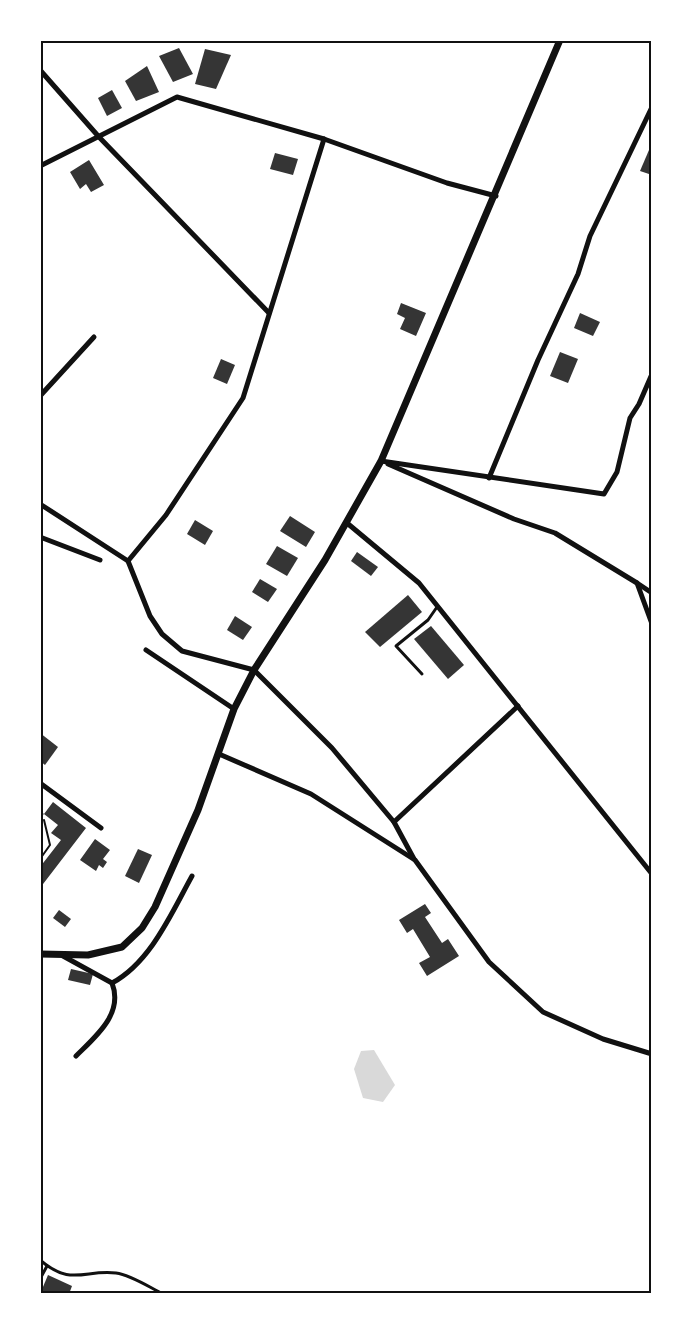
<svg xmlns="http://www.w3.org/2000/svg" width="692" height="1334" font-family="'DM Sans',sans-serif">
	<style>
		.water { fill: #d9d9d9 }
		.building { fill: #353535 }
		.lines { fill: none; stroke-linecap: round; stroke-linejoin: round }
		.path { stroke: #111; stroke-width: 2 }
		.service { stroke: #111; stroke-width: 3 }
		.minor { stroke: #111; stroke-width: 5 }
		.tertiary { stroke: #111; stroke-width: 7 }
		.neatline { fill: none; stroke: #111; stroke-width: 2 }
	</style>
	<rect width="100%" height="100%" fill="#fff"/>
	<!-- water -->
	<path class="water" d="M 374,1050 L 395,1085 L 383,1102 L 363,1098 L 354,1069 L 361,1051 Z"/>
	<!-- building -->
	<g class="building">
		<path d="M 179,48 L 193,74 L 173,82 L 159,56 Z"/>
		<path d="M 205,49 L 231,55 L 216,89 L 195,84 Z"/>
		<path d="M 147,66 L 159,92 L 136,101 L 125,81 Z"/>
		<path d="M 112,90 L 122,108 L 107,116 L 98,98 Z"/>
		<path d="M 649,150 L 652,151 L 652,175 L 640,171 Z"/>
		<path d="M 275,153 L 298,159 L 293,175 L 270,169 Z"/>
		<path d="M 89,160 L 104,185 L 91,192 L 86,184 L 80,189 L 70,172 Z"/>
		<path d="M 401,303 L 426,313 L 416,336 L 400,329 L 405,318 L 397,314 Z"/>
		<path d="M 580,313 L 600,322 L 593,336 L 574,328 Z"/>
		<path d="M 560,352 L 578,359 L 568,383 L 550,376 Z"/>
		<path d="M 221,359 L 235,365 L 227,384 L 213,378 Z"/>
		<path d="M 290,516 L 315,532 L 306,547 L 280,531 Z"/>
		<path d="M 195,520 L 213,531 L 205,545 L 187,534 Z"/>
		<path d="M 277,546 L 298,558 L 287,576 L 266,564 Z"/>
		<path d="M 357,552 L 378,567 L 371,576 L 351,561 Z"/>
		<path d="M 260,579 L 277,589 L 268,602 L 252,592 Z"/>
		<path d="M 408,595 L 422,612 L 380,647 L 365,632 Z"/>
		<path d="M 235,616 L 252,627 L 243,640 L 227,630 Z"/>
		<path d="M 431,626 L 464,665 L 448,679 L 414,639 Z"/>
		<path d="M 40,733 L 58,747 L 45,765 L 40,761 Z"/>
		<path d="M 53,802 L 86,828 L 40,888 L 40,867 L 61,840 L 51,833 L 58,825 L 44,814 Z"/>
		<path d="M 95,839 L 110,850 L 103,859 L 107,862 L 103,868 L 99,865 L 96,871 L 80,860 Z"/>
		<path d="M 138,849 L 152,855 L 139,883 L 125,876 Z"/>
		<path d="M 425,904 L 431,913 L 425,917 L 442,943 L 448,939 L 459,956 L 427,976 L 419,963 L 430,957 L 413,929 L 407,933 L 399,920 Z"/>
		<path d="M 59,910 L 71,919 L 65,927 L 53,918 Z"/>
		<path d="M 71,969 L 93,974 L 90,985 L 68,980 Z"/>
		<path d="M 48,1275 L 72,1286 L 69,1294 L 40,1294 Z"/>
	</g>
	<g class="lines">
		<!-- path -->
		<path class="path" d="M 40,859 L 50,845 L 44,820"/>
		<!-- service -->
		<g class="service">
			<path d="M 40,649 L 40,653"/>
			<path d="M 422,674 L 396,646 L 428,620 L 437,607"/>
			<path d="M 40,813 L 42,814"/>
			<path d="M 40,1260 C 71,1287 85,1269 116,1273 C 131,1275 149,1287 163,1294"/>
			<path d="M 40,1279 L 47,1266"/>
		</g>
		<!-- minor -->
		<g class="minor">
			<path d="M 40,70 L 99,137 L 269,313"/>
			<path d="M 40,166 L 177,97 L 324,139 L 447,183 L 496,196"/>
			<path d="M 40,396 L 94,337"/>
			<path d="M 381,461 L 604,494 L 617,472 L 630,418 L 639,404 L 652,374"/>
			<path d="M 388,464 L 514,519 L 555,533 L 637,583 L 652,624"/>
			<path d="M 489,478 L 538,360 L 578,274 L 590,236 L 652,107"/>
			<path d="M 40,504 L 128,561 L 150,616 L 162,634 L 182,651 L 254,670 L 332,748 L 394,822 L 414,859"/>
			<path d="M 347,523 L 419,583 L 652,874"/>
			<path d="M 40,537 L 100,560"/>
			<path d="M 128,561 L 166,515 L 243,398 L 324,139"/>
			<path d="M 637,583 L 652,593"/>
			<path d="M 146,650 L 234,709"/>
			<path d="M 219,754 L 311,794 L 415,860 L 489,962 L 543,1012 L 603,1039 L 652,1054"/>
			<path d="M 40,783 L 101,828"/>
			<path d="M 394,822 L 518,706"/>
			<path d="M 63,956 L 112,983"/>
			<path d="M 76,1056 C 95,1037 124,1014 112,983 C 151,962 172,912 192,876"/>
		</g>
		<!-- tertiary -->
		<path class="tertiary" d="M 40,954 L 88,955 L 122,947 L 142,928 L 155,907 L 198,810 L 234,709 L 254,670 L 325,560 L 381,461 L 560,40"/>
	</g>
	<!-- border -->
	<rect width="692" height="1334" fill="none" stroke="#ffffff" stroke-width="84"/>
	<rect x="42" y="42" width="608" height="1250" class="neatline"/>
</svg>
